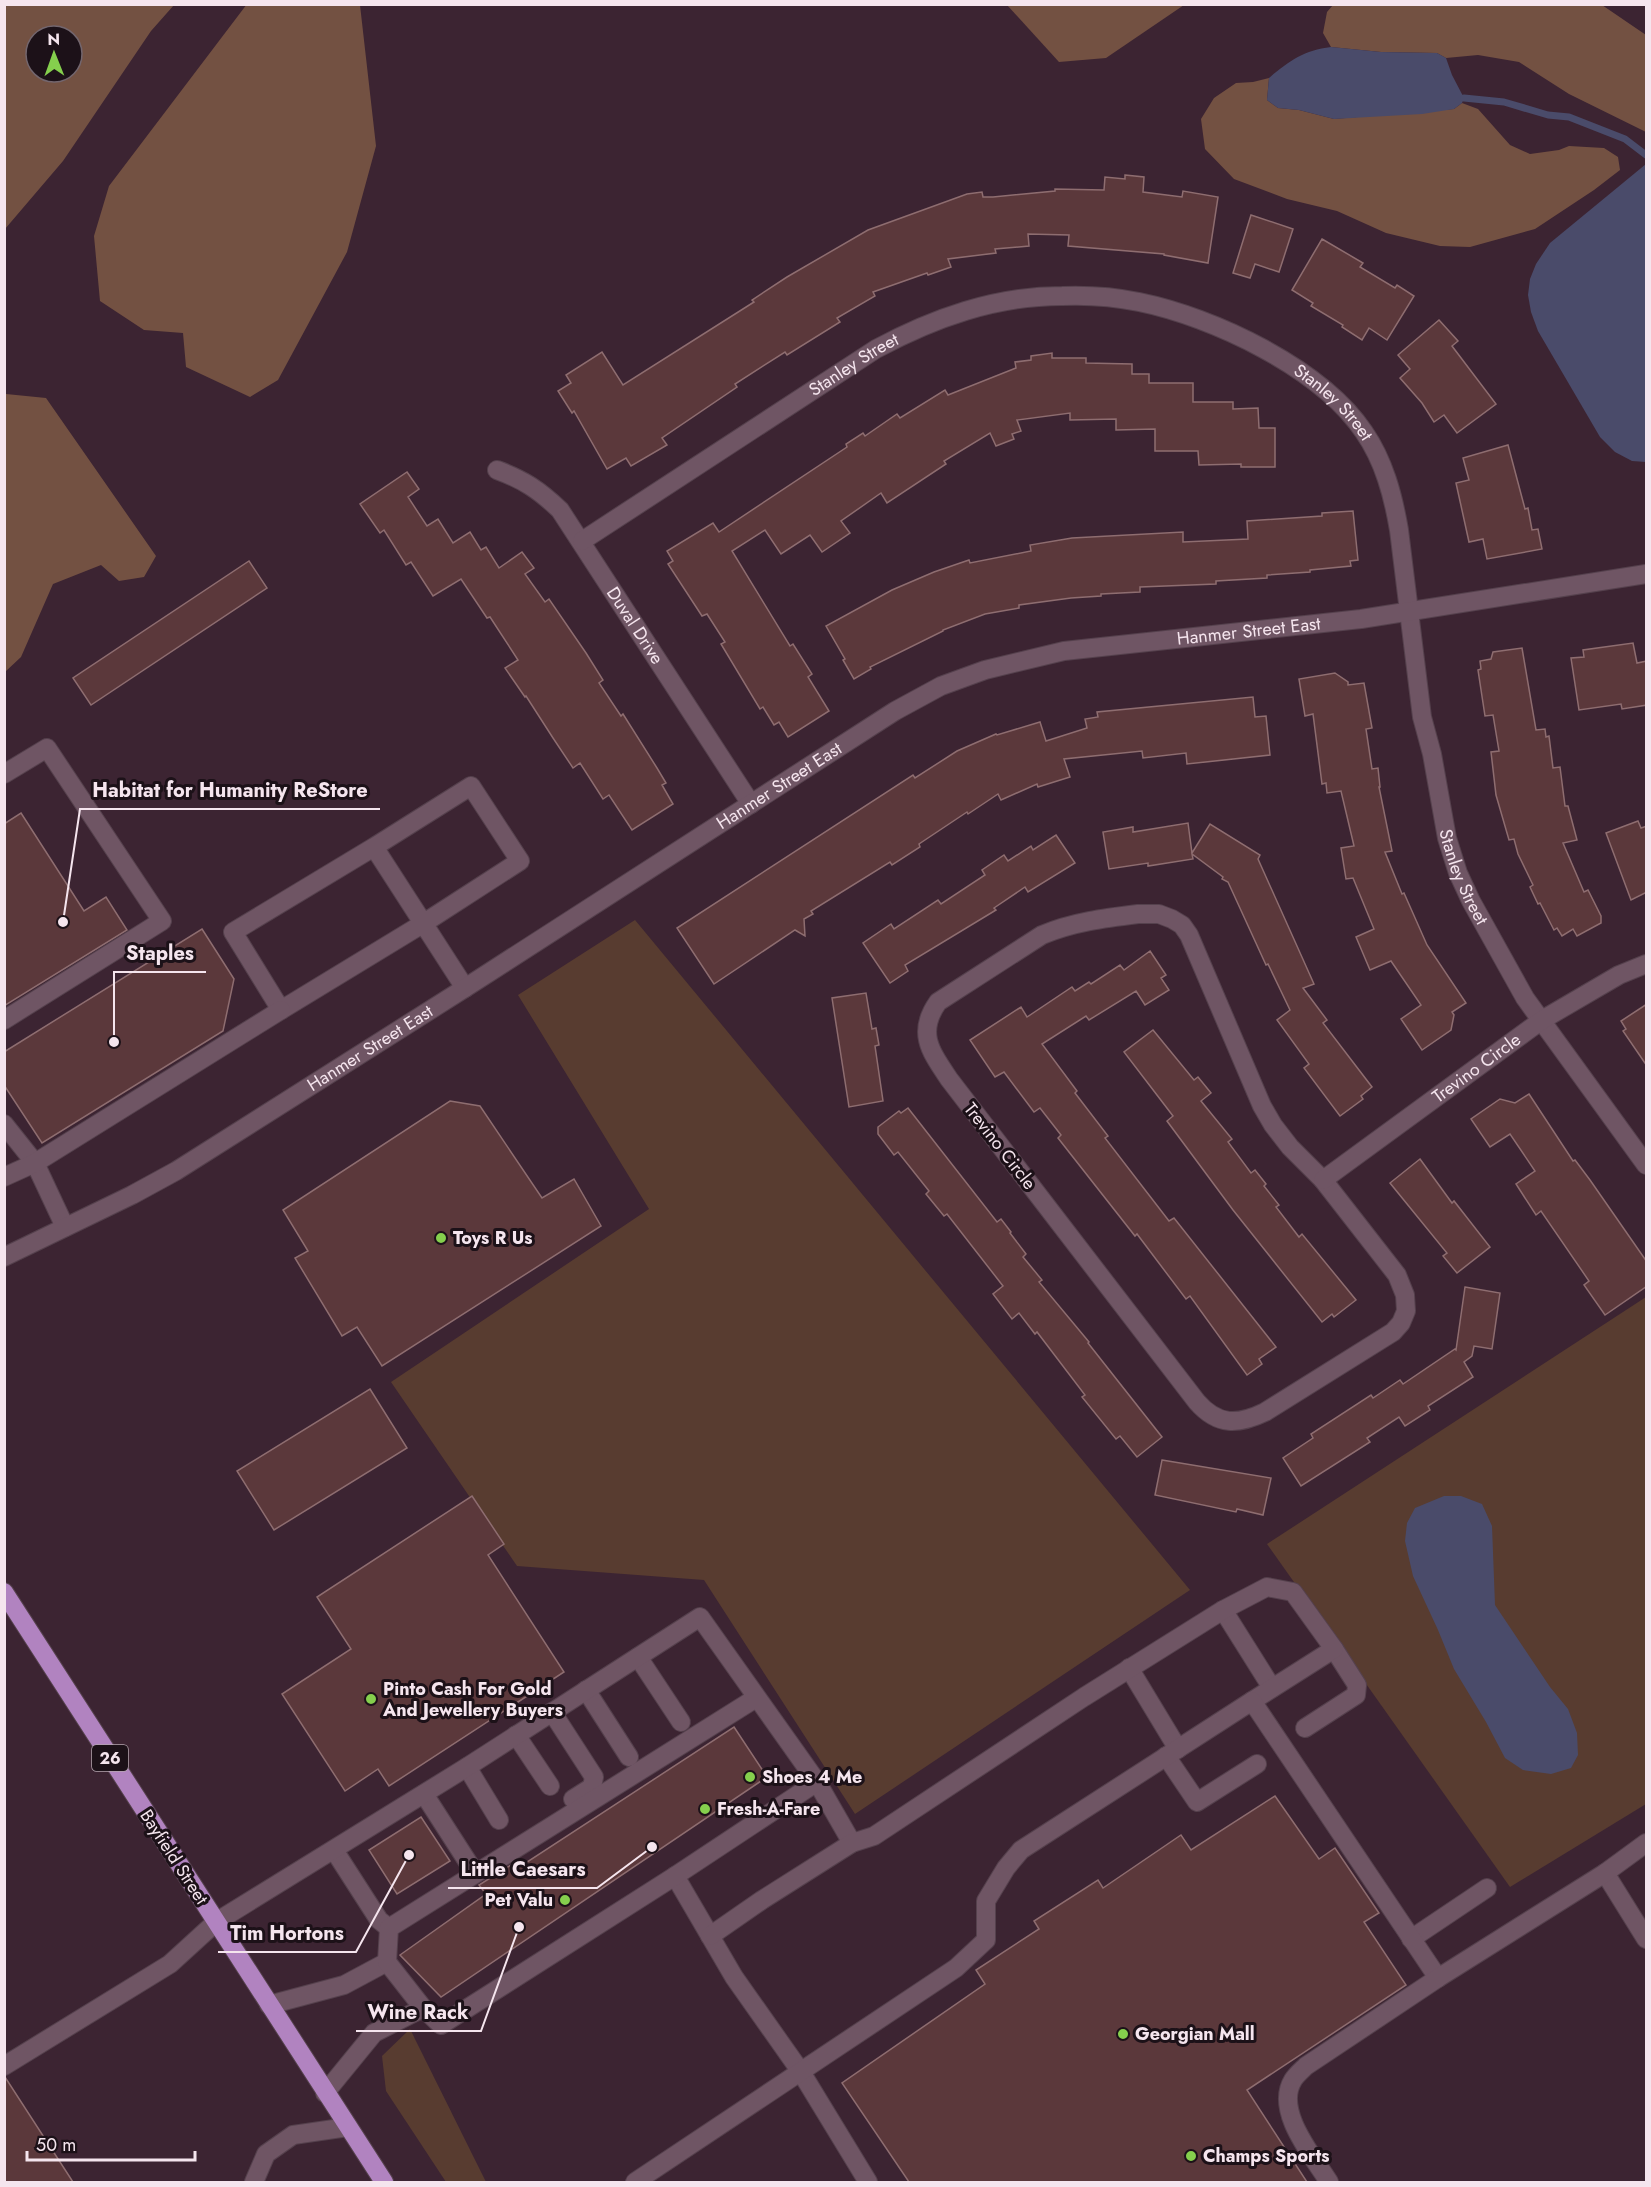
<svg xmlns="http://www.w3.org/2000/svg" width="1651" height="2187" font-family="Jost,sans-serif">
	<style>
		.green { fill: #583c30 }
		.forest { fill: #735142; fill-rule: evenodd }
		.water { fill: #4a4b6a }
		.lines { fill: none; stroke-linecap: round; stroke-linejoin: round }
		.stream { stroke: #4a4b6a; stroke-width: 7 }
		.building { fill: #5b383b; stroke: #8e6d70; stroke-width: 1.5 }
		.minor-casing { stroke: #55414d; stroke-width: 20 }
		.major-casing { stroke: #55414d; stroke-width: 20 }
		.minor { stroke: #6f5564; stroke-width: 18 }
		.major { stroke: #b183c0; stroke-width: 18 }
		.poi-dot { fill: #85cf4d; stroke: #1c1118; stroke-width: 2 }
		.labels { text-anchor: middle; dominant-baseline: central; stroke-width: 6; stroke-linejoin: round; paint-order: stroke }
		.shield { fill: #1c1118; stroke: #b4a5ae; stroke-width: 1.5 }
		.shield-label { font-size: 16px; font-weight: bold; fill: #f5e5ee }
		.street-label { font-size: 18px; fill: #f5e5ee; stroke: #1c1118 }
		.poi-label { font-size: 18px; font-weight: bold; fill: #f5e5ee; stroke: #1c1118; text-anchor: start }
		.leader { fill: none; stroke: #f5e5ee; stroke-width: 2 }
		.callout-dot { fill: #f5e5ee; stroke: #1c1118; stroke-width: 2 }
		.callout-label { font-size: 20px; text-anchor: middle; font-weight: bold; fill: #f5e5ee; stroke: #1c1118; stroke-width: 6; stroke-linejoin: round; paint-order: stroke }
	</style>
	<rect width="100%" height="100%" fill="#3c2432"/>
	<!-- green -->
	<g class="green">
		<path d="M 635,920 L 1190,1590 L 855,1814 L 704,1580 L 517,1566 L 391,1382 L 649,1209 L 518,995 Z"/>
		<path d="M 1646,1297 L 1646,1804 L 1510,1887 L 1267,1544 Z"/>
		<path d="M 410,2029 L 486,2182 L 446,2182 L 386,2091 L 382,2056 Z"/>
	</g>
	<!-- forest -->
	<g class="forest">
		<path d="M 5,4 L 174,5 L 151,31 L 63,161 L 5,229 ZM 36,36 L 72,36 L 72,72 L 36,72 Z"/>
		<path d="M 247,4 L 360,5 L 376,146 L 347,252 L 278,380 L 250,397 L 186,367 L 183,333 L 144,330 L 100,301 L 94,236 L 109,186 Z"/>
		<path d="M 1007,5 L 1184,5 L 1106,58 L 1059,62 Z"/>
		<path d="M 1333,5 L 1602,5 L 1646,35 L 1646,132 L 1569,94 L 1519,62 L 1478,55 L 1446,58 L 1437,53 L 1381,52 L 1331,47 L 1323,33 L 1327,12 Z"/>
		<path d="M 1269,78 L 1267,100 L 1278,108 L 1299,110 L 1334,119 L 1454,109 L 1462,103 L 1478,109 L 1510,145 L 1530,154 L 1559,150 L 1569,146 L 1604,148 L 1618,157 L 1620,170 L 1594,190 L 1535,229 L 1470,247 L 1440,246 L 1386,233 L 1337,211 L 1287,199 L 1234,179 L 1205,149 L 1201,119 L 1214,98 L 1236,83 L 1253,82 Z"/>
		<path d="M 6,394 L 46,398 L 156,556 L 144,577 L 119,581 L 101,565 L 53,584 L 21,657 L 5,672 L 4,396 Z"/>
	</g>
	<!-- water -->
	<g class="water">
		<path d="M 1331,47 L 1381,52 L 1437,53 L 1446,58 L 1452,75 L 1464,98 L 1462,103 L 1454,109 L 1422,114 L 1334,119 L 1299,110 L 1278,108 L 1267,100 L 1269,78 C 1289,61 1304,50 1331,47 Z"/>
		<path d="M 1646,164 L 1646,462 L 1632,461 L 1615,452 L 1600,437 L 1538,331 L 1531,312 L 1528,295 L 1530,279 L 1536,264 L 1550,243 Z"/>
		<path d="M 1444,1496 L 1461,1496 L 1482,1504 L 1492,1526 L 1495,1605 L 1550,1687 L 1568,1709 L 1577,1733 L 1578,1755 L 1571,1768 L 1551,1774 L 1523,1770 L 1505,1758 L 1486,1722 L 1454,1669 L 1438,1630 L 1413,1576 L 1405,1541 L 1407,1523 L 1415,1508 Z"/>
	</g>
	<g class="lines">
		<!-- stream -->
		<path class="stream" d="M 1464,98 L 1504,102 L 1548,115 L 1569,117 L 1625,139 L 1646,155"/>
	</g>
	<!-- building -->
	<g class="building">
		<path d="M 1125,175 L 1144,177 L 1143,192 L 1182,197 L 1183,191 L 1218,197 L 1208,263 L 1164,255 L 1164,254 L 1068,246 L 1069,235 L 1028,234 L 1029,246 L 995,249 L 996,253 L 948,259 L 951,267 L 928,275 L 927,273 L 873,292 L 875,296 L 837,318 L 840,322 L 787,355 L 785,352 L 735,384 L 737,387 L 662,438 L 667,445 L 631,466 L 626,458 L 607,469 L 574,411 L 572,413 L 558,391 L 571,383 L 566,375 L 602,352 L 623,385 L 754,302 L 752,300 L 787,277 L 868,230 L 967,194 L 982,192 L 983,197 L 993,197 L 1055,191 L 1055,189 L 1104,190 L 1105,177 L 1125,179 Z"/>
		<path d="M 1251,215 L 1293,229 L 1279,272 L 1255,264 L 1250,278 L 1233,273 Z"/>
		<path d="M 1322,239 L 1363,263 L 1360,267 L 1395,288 L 1397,285 L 1414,296 L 1387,340 L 1369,328 L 1362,340 L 1342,327 L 1343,325 L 1311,306 L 1313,303 L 1292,290 Z"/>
		<path d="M 1439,320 L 1458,341 L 1452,346 L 1496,404 L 1457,433 L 1444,415 L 1434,422 L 1422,403 L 1400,378 L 1410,369 L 1398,355 Z"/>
		<path d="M 1052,353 L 1052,358 L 1086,358 L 1086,363 L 1132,364 L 1132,374 L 1149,374 L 1149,383 L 1193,383 L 1193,402 L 1233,402 L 1233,409 L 1258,408 L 1259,428 L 1275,428 L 1275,467 L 1241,467 L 1241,464 L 1199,465 L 1198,451 L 1155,451 L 1155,429 L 1116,430 L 1116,419 L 1070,420 L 1070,413 L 1017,420 L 1021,431 L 1012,434 L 1014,439 L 996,446 L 990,433 L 944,461 L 946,464 L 887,503 L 881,493 L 841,521 L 850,533 L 822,552 L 810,535 L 781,554 L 765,530 L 732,551 L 790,646 L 793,644 L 812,674 L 808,677 L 829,711 L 788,737 L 779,722 L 774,725 L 763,707 L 760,709 L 721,644 L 725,642 L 707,614 L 702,616 L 668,564 L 673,561 L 667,551 L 713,523 L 719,532 L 847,447 L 846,444 L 863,433 L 865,436 L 897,414 L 900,418 L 945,390 L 948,395 L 1016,368 L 1015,362 L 1031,360 L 1031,356 Z"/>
		<path d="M 1508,445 L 1525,509 L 1528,508 L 1532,530 L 1538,529 L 1542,549 L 1487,559 L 1483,539 L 1469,542 L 1456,483 L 1469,480 L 1463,458 Z"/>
		<path d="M 407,472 L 419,489 L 408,497 L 427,526 L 438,519 L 453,543 L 470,532 L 481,550 L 486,547 L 499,568 L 522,552 L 534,568 L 525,574 L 545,602 L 549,599 L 586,653 L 603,680 L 599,683 L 621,716 L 623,714 L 657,768 L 666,783 L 662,785 L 673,804 L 632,830 L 609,795 L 603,799 L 580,763 L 573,768 L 553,738 L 526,696 L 525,697 L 505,668 L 518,660 L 490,617 L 487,618 L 461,579 L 433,596 L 411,562 L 406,565 L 384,530 L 380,533 L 360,504 Z"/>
		<path d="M 1353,511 L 1358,560 L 1350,561 L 1351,566 L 1310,570 L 1310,572 L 1267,575 L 1267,578 L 1216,581 L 1216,584 L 1140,587 L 1140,592 L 1101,594 L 1101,596 L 1071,598 L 1019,605 L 1019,608 L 985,614 L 943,630 L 943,631 L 870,667 L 871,669 L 854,679 L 843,660 L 845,659 L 826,626 L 892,590 L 934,572 L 969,560 L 970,563 L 1031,551 L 1030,545 L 1072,538 L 1183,532 L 1183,542 L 1248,539 L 1247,521 L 1322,516 L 1322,513 Z"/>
		<path d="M 249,561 L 267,588 L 91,705 L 73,678 Z"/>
		<path d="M 1633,643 L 1637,663 L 1647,661 L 1647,705 L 1622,709 L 1621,704 L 1579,710 L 1571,658 L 1584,657 L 1583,650 Z"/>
		<path d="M 1522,648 L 1536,730 L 1545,729 L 1546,737 L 1549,736 L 1553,768 L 1560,767 L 1565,806 L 1568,806 L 1577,840 L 1563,843 L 1584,892 L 1588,890 L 1601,916 L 1601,923 L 1577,936 L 1573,929 L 1562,936 L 1557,928 L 1554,930 L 1540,903 L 1538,904 L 1530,887 L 1533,885 L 1518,854 L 1514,839 L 1509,840 L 1496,795 L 1491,752 L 1499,751 L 1493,715 L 1485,716 L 1478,670 L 1481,669 L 1480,661 L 1491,659 L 1493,652 Z"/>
		<path d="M 1335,673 L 1348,682 L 1348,685 L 1364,683 L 1372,728 L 1366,729 L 1372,769 L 1378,768 L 1380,787 L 1379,787 L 1392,851 L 1385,852 L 1402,894 L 1404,893 L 1427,945 L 1466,1003 L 1452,1012 L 1454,1015 L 1451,1030 L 1422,1050 L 1401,1019 L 1421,1005 L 1391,961 L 1370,970 L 1356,937 L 1374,929 L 1353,878 L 1346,879 L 1341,848 L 1354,846 L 1341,791 L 1327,793 L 1326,783 L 1322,784 L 1313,714 L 1305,716 L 1299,679 Z"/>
		<path d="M 1253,697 L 1255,717 L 1266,716 L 1270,755 L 1187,764 L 1186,753 L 1143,758 L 1142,751 L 1064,759 L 1070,777 L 1038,787 L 1037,784 L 1001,800 L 998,794 L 968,814 L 967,812 L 919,844 L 920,847 L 892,865 L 890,862 L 811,911 L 813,914 L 804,919 L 805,936 L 795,930 L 714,984 L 677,928 L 913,775 L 915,778 L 957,751 L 996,734 L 997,735 L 1040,722 L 1046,741 L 1087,728 L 1085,719 L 1098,717 L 1097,712 Z"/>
		<path d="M 21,813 L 84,911 L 106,897 L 127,930 L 4,1006 L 4,824 Z"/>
		<path d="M 1638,821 L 1641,828 L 1647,826 L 1647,892 L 1631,900 L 1606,833 Z"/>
		<path d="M 1188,823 L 1192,853 L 1210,824 L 1260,855 L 1258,859 L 1314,984 L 1303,988 L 1327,1020 L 1323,1023 L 1372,1087 L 1361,1096 L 1363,1099 L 1340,1116 L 1304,1068 L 1309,1064 L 1277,1020 L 1290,1010 L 1268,964 L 1266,965 L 1228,882 L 1222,879 L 1223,877 L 1192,854 L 1193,859 L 1148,866 L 1148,863 L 1109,869 L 1103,832 L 1133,827 L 1133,832 Z"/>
		<path d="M 1056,835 L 1075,863 L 1028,892 L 1025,887 L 994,908 L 996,910 L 905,965 L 908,971 L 890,983 L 863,943 L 891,924 L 894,929 L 938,900 L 941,904 L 985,875 L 982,870 L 1004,855 L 1008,861 L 1031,846 L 1033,850 Z"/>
		<path d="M 202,929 L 234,979 L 223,1031 L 42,1143 L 4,1085 L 4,1052 Z"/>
		<path d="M 1150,951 L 1166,975 L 1161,978 L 1169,990 L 1145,1005 L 1136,991 L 1089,1020 L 1086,1016 L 1042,1044 L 1077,1091 L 1075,1093 L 1108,1136 L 1105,1138 L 1169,1221 L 1174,1218 L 1276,1347 L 1259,1359 L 1262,1364 L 1247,1375 L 1190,1296 L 1186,1299 L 1137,1234 L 1135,1236 L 1058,1138 L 1061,1135 L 1040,1108 L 1034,1112 L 1004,1072 L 995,1077 L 970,1040 L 1021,1007 L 1027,1017 L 1072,987 L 1075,991 L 1089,982 L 1091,984 L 1120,965 L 1124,970 Z"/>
		<path d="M 866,993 L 872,1029 L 876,1028 L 879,1045 L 875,1046 L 883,1101 L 849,1107 L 832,998 Z"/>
		<path d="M 1647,1004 L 1647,1066 L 1623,1031 L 1626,1029 L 1621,1021 Z"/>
		<path d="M 1153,1030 L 1194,1080 L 1198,1077 L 1211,1093 L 1201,1101 L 1232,1139 L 1228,1142 L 1251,1173 L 1255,1170 L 1266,1184 L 1264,1186 L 1279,1205 L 1276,1207 L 1299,1237 L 1302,1234 L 1356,1300 L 1334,1317 L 1332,1314 L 1322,1322 L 1233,1210 L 1167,1121 L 1173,1116 L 1124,1052 Z"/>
		<path d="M 1529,1094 L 1573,1161 L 1575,1160 L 1590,1180 L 1647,1262 L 1647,1286 L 1605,1315 L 1584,1285 L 1589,1281 L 1541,1211 L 1536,1215 L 1516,1184 L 1535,1171 L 1510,1134 L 1490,1147 L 1471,1119 L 1500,1099 L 1515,1103 Z"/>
		<path d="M 450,1101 L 480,1106 L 542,1198 L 574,1179 L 601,1226 L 382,1366 L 357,1327 L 342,1336 L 295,1258 L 308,1251 L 283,1210 Z"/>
		<path d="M 908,1108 L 997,1222 L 1001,1219 L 1011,1232 L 1010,1233 L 1026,1254 L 1023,1257 L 1042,1280 L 1039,1282 L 1089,1342 L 1088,1343 L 1162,1437 L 1137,1457 L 1120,1436 L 1116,1439 L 1082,1397 L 1085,1395 L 1037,1332 L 1035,1334 L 1019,1313 L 1012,1319 L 993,1294 L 1003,1286 L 947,1214 L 944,1216 L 926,1194 L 929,1191 L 898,1152 L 894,1155 L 878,1134 L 878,1127 L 899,1111 L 901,1113 Z"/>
		<path d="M 1420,1159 L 1452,1203 L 1454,1201 L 1490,1247 L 1457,1273 L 1443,1256 L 1447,1253 L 1390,1183 Z"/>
		<path d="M 1465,1287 L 1500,1293 L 1492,1349 L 1474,1346 L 1472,1356 L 1464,1362 L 1473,1377 L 1428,1406 L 1430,1410 L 1405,1426 L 1399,1417 L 1367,1438 L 1370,1442 L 1301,1486 L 1283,1458 L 1313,1438 L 1311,1434 L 1371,1395 L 1373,1398 L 1400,1380 L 1403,1384 L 1455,1349 L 1456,1350 Z"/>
		<path d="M 370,1389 L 407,1448 L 274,1530 L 237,1471 Z"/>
		<path d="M 1162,1460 L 1271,1478 L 1263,1515 L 1237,1509 L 1236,1512 L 1155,1495 Z"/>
		<path d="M 472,1496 L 504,1544 L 488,1555 L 564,1672 L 389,1786 L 378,1769 L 345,1791 L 282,1694 L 351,1649 L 317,1597 Z"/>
		<path d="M 734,1727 L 767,1777 L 441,1997 L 400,1955 L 486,1894 L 479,1885 L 511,1865 L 515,1870 Z"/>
		<path d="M 1275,1796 L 1319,1859 L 1335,1848 L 1379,1913 L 1364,1922 L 1406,1985 L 1247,2090 L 1307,2182 L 909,2182 L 842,2083 L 985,1984 L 976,1970 L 1039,1929 L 1034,1921 L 1098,1880 L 1103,1888 L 1181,1835 L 1191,1850 Z"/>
		<path d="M 421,1817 L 450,1861 L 397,1894 L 369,1850 Z"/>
		<path d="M 4,2077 L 5,2077 L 73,2182 L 4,2182 Z"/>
	</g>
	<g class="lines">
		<!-- minor casing -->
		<g class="minor-casing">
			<g id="minor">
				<path id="s1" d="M 497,470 C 524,480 539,490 560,510 L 751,804"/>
				<path id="s2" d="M 582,541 L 876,349 C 934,318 995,296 1062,296 C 1088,295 1115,297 1139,302 C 1213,317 1321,368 1364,432 C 1384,461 1393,495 1399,530 L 1422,717 L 1432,754 L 1447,838 L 1458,873 L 1471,901 L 1525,998 L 1646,1165"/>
				<path d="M 4,774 L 47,748 L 162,921 L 4,1020"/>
				<path d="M 374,847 L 233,932 L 281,1010 L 424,923 L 520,861 L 471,786 L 374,847 L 465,988"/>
				<path d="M 1138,914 L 1159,914 L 1172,919 L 1182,925 L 1189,935 L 1262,1106 L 1273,1125 L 1290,1147 L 1323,1180 L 1397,1275 L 1405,1295 L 1406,1311 L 1401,1323 L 1393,1332 L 1265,1412 C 1238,1425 1218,1426 1197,1402 L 949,1079 C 931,1052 916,1033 938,1002 L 1042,935 C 1073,922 1105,918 1138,914 Z"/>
				<path d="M 4,1124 L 35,1163 L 65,1227"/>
				<path d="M 4,1177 L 35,1163 L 281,1010"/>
				<path id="s3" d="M 1323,1180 L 1542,1020 L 1619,975 L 1646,964"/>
				<path id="s4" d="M 4,1257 L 132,1195 L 176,1171 L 465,988 L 895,711 L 941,686 L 985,670 L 1064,651 L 1361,619 L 1646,574"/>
				<path d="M 1223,1610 L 1272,1688"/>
				<path d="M 638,1657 L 681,1722"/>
				<path d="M 1129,1668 L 1178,1749"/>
				<path d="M 586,1690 L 629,1757"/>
				<path d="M 552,1712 L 594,1777 L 592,1787 L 573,1799"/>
				<path d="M 1305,1728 L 1356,1695 L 1357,1685 L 1334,1649"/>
				<path d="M 516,1735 L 550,1786"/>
				<path d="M 1166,1756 L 1197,1802 L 1257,1764"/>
				<path d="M 467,1767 L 499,1820"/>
				<path d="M 817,1782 L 852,1843"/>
				<path d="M 424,1794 L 471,1867"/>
				<path d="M 334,1850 L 379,1920 L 389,1928"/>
				<path d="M 1605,1873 L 1646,1939"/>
				<path d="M 675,1876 L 734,1977 L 801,2072 L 868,2182"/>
				<path d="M 710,1936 L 762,1900 L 852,1843 L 874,1836 L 1084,1697 L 1223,1610 L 1267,1587 L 1293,1592 L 1334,1649 L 1252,1701"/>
				<path d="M 1411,1939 L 1487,1888"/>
				<path d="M 269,2005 L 344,1985 L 387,1962"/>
				<path d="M 4,2066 L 170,1964 L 216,1922 L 467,1767 L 700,1617 L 817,1782 L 675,1876 L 441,2025 L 423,2008 L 387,1962 L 389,1928 L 756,1698"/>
				<path d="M 325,2093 L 374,2033 L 423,2008"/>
				<path d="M 254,2182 L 266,2154 L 293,2135 L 348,2127"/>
				<path d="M 635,2182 L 956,1968 L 986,1940 L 986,1901 L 1006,1868 L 1021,1850 L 1252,1701 L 1438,1978"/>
				<path d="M 1329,2182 C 1313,2156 1274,2111 1293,2080 C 1296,2075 1302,2070 1306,2066 L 1438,1978 L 1605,1873 L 1646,1843"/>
			</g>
		</g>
		<!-- major casing -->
		<g class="major-casing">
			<path id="major" d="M 4,1592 L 384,2182"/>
		</g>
		<!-- minor -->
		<use href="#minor" class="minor"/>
		<!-- major -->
		<use href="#major" class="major"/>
	</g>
	<!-- markers -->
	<g class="poi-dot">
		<circle cx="441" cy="1238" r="6"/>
		<circle cx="371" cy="1699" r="6"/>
		<circle cx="750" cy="1777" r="6"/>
		<circle cx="705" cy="1809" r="6"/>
		<circle cx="565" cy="1900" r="6"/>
		<circle cx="1123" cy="2034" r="6"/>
		<circle cx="1191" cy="2156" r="6"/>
	</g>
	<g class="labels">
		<!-- shield labels -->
		<rect class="shield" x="92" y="1745" width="36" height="26" rx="4.5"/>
		<g class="shield-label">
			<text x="110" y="1758">26</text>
		</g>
		<!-- street labels -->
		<g class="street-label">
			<text stroke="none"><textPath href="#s2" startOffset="324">Stanley Street</textPath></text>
			<text stroke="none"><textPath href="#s2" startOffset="846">Stanley Street</textPath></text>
			<text stroke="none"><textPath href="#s1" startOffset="213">Duval Drive</textPath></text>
			<text stroke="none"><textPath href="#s4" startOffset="1412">Hanmer Street East</textPath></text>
			<text stroke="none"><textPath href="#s4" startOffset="908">Hanmer Street East</textPath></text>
			<text stroke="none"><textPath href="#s2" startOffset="1348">Stanley Street</textPath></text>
			<text stroke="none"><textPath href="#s4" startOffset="422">Hanmer Street East</textPath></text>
			<text stroke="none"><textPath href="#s3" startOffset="190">Trevino Circle</textPath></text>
			<text transform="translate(1000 1146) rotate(52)">Trevino Circle</text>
			<text transform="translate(174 1857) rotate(57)">Bayfield Street</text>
		</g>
		<!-- poi labels -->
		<g class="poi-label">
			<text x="453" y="1238">Toys R Us</text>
			<text x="383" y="1689">Pinto Cash For Gold<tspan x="383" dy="21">And Jewellery Buyers</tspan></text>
			<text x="762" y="1777">Shoes 4 Me</text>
			<text x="717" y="1809">Fresh-A-Fare</text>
			<text x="553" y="1900" text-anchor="end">Pet Valu</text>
			<text x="1135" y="2034">Georgian Mall</text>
			<text x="1203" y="2156">Champs Sports</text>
		</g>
	</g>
	<!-- callouts -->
	<path class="leader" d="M63 922L80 809H380M114 1042L114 972H206M652 1847L597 1888H448M409 1855L356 1952H218M519 1927L481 2031H356"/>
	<g class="callout-dot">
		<circle cx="63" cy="922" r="6"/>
		<circle cx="114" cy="1042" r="6"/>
		<circle cx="652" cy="1847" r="6"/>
		<circle cx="409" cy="1855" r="6"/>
		<circle cx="519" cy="1927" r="6"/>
	</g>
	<g class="callout-label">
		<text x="230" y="797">Habitat for Humanity ReStore</text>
		<text x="160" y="960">Staples</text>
		<text x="523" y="1876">Little Caesars</text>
		<text x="287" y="1940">Tim Hortons</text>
		<text x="418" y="2019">Wine Rack</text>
	</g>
	<!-- border -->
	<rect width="1651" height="2187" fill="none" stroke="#f5e5ee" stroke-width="12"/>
	<!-- north arrow -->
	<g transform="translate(54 54) rotate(359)"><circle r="28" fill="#1c1118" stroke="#73666e" stroke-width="1.5"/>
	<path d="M0-4.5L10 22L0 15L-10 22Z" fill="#85cf4d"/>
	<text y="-9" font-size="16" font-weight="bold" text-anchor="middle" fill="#f5e5ee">N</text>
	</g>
	<!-- scale -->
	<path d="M27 2151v9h168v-9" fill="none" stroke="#f5e5ee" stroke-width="3"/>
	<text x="36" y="2151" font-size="18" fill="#f5e5ee" stroke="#1c1118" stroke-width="4.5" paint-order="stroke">50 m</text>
</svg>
